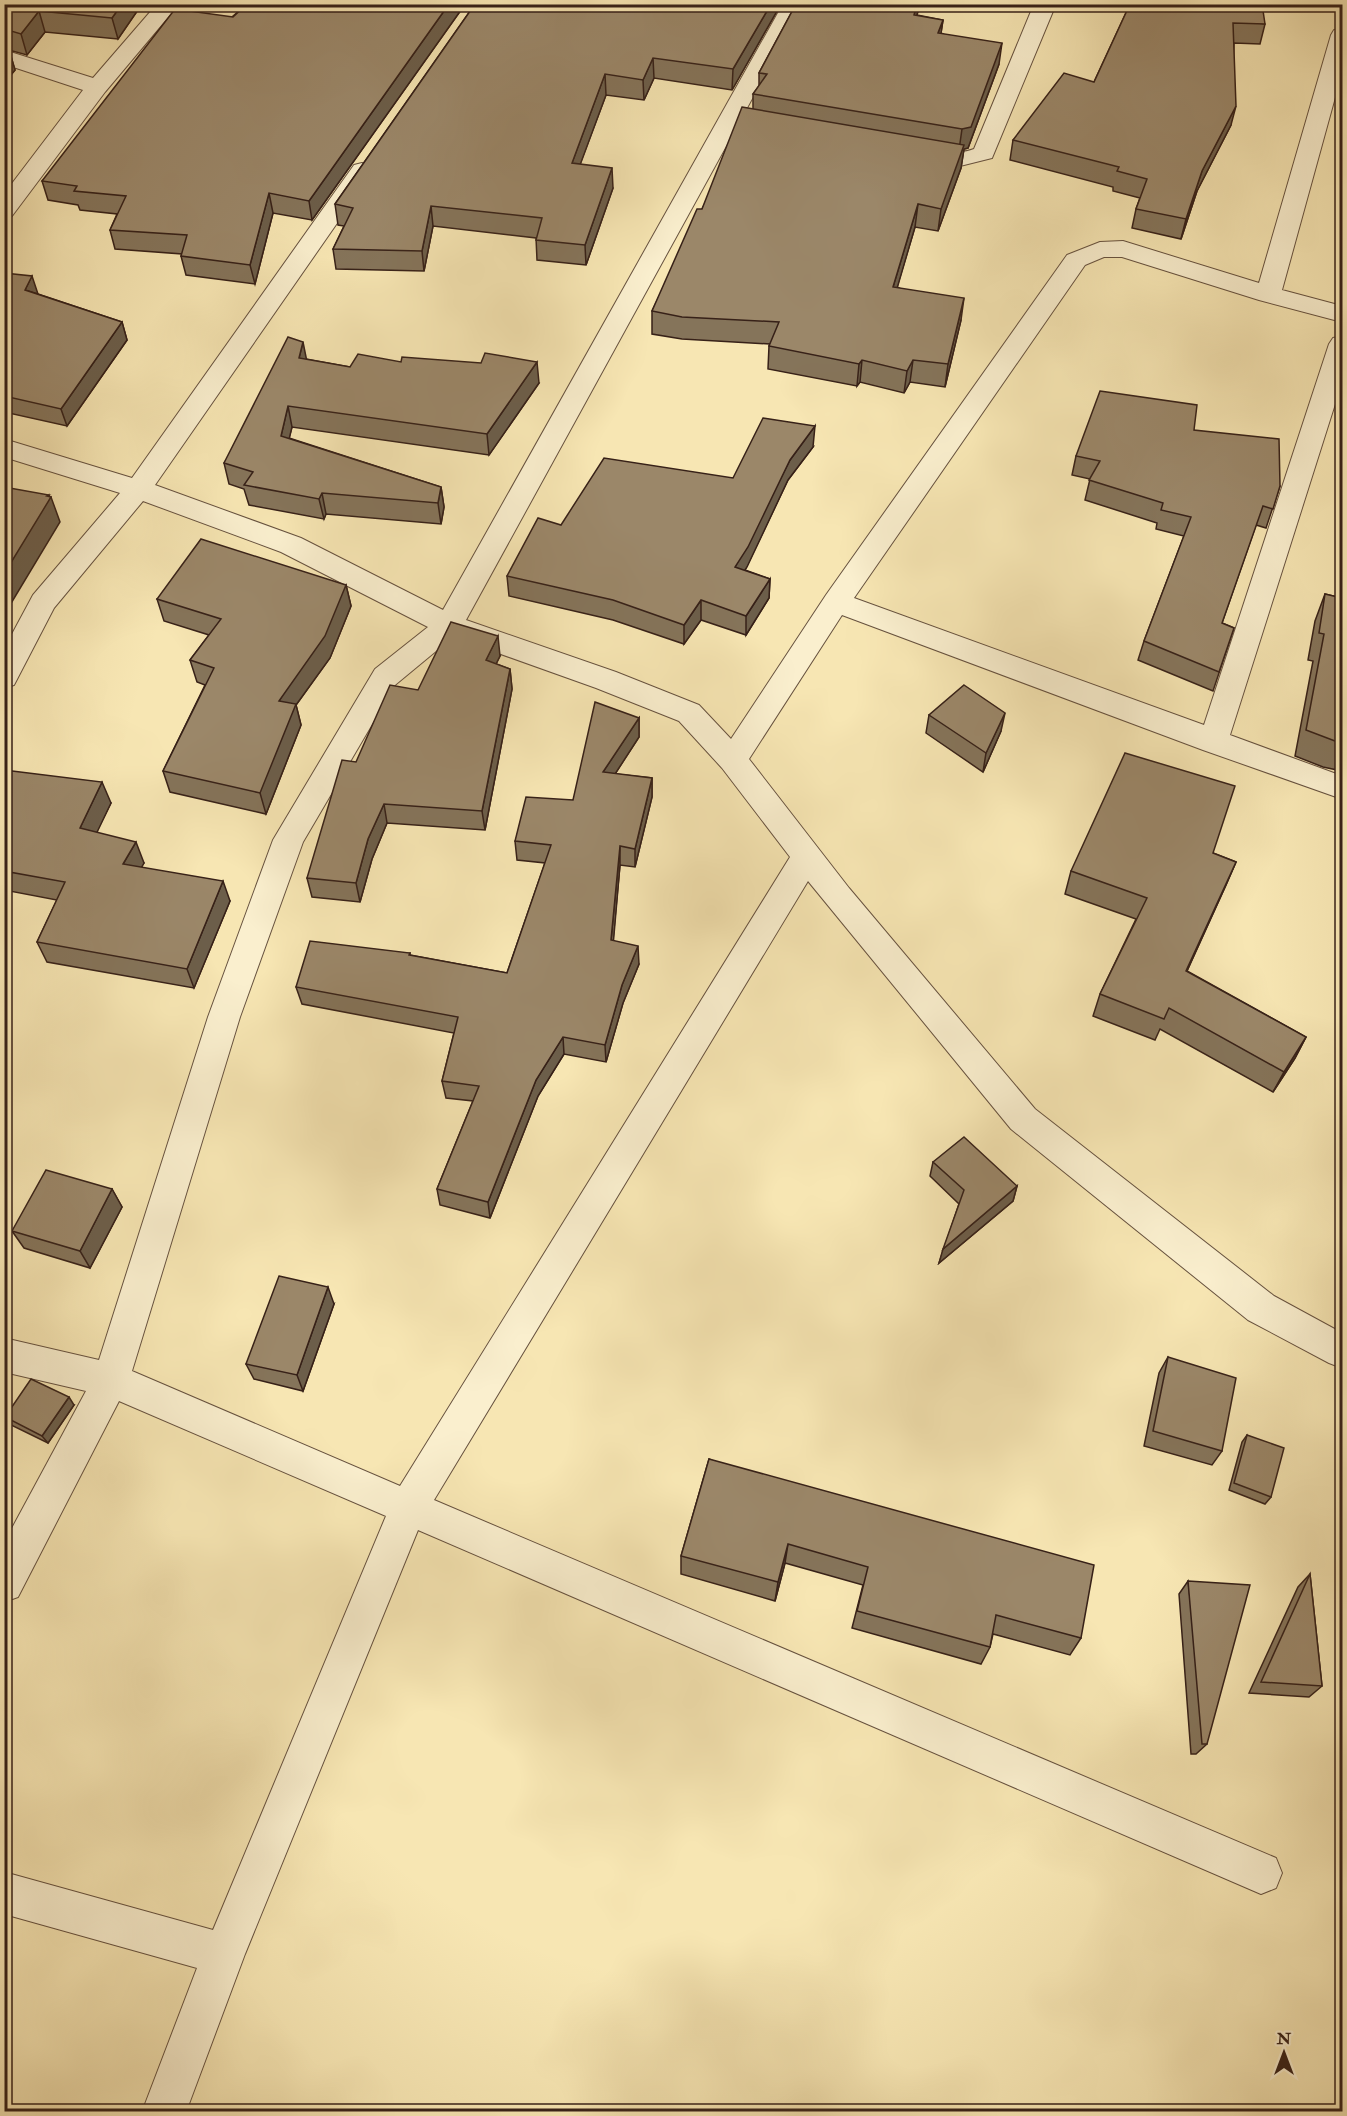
<svg xmlns="http://www.w3.org/2000/svg" width="1347" height="2116" font-family="'IM FELL Double Pica',serif">
	<style>
		.lines { fill: none; stroke-linecap: round; stroke-linejoin: round }
		.street-casing { stroke: #67523f; stroke-width: 2 }
		.street { fill: #faefce; fill-rule: evenodd }
		.wall { fill: #85745a; stroke: #372118; stroke-width: 1.5 }
		.shaded-wall { fill: #6c5e4a; stroke: #372118; stroke-width: 1.5 }
		.building { fill: #9b8769; stroke: #372118; stroke-width: 1.5 }
	</style>
	<rect width="100%" height="100%" fill="#f7e6b3"/>
	<filter id="stains"><feTurbulence type="fractalNoise" baseFrequency=".00333" numOctaves="4"/><feColorMatrix values="0 0 0 0 .2 0 0 0 0 .09 0 0 0 0 .02 0 0 0 .5 -.17"/></filter>
	<radialGradient id="worn" r=".72"><stop offset=".6" stop-color="#630" stop-opacity="0"/><stop offset="1" stop-color="#630" stop-opacity=".3"/></radialGradient>
	<g class="lines">
		<!-- street casing -->
		<g class="street-casing">
			<g id="street">
				<path d="M 157,4 L 179,4 L 105,92 L 12,216 L 4,218 L 4,194 L 83,90 L 4,64 L 4,50 L 93,78 Z"/>
				<path d="M 783,4 L 804,4 L 466,620 L 616,672 L 699,705 L 731,739 L 826,595 L 1067,255 L 1100,242 L 1123,241 L 1259,283 L 1331,35 L 1334,30 L 1342,29 L 1342,72 L 1282,290 L 1342,306 L 1342,322 L 1259,300 L 1122,257 L 1104,257 L 1085,265 L 854,598 L 1204,725 L 1329,344 L 1333,338 L 1342,336 L 1342,382 L 1230,735 L 1342,776 L 1342,799 L 1203,750 L 842,615 L 749,759 L 849,888 L 1035,1109 L 1274,1296 L 1342,1333 L 1342,1368 L 1329,1363 L 1248,1320 L 1011,1129 L 808,881 L 434,1500 L 1276,1858 L 1282,1873 L 1276,1888 L 1261,1894 L 418,1530 L 245,1954 L 186,2112 L 142,2112 L 197,1968 L 4,1914 L 4,1872 L 213,1930 L 386,1516 L 119,1401 L 18,1597 L 4,1602 L 4,1543 L 86,1391 L 4,1372 L 4,1338 L 99,1360 L 208,1017 L 273,840 L 375,669 L 428,627 L 281,552 L 143,501 L 54,608 L 14,685 L 4,688 L 4,649 L 33,595 L 120,493 L 4,457 L 4,439 L 132,478 L 354,165 L 362,163 L 370,165 L 374,170 L 155,485 L 301,538 L 443,610 ZM 453,637 L 596,688 L 679,721 L 722,768 L 790,857 L 400,1486 L 132,1371 L 240,1017 L 303,842 L 395,685 Z"/>
				<path d="M 1034,4 L 1056,4 L 992,158 L 960,166 L 910,157 L 906,152 L 910,147 C 931,142 953,158 974,149 Z"/>
			</g>
		</g>
		<!-- street -->
		<use href="#street" class="street"/>
	</g>
	<!-- wall -->
	<g class="wall">
		<path d="M 4,4 L 142,4 L 118,39 L 45,32 L 27,55 L 9,50 L 15,70 L 4,83 Z"/>
		<path d="M 247,4 L 461,4 L 461,10 L 312,220 L 273,213 L 255,284 L 186,275 L 181,256 L 182,254 L 115,249 L 110,230 L 117,214 L 80,210 L 78,205 L 48,200 L 42,181 Z"/>
		<path d="M 475,4 L 781,4 L 732,90 L 654,78 L 644,100 L 606,95 L 580,164 L 613,188 L 586,265 L 537,260 L 536,238 L 433,226 L 424,271 L 336,269 L 333,249 L 344,226 L 338,225 L 335,204 Z"/>
		<path d="M 796,4 L 920,4 L 917,15 L 943,20 L 941,33 L 999,64 L 968,148 L 964,149 L 961,168 L 938,231 L 915,227 L 897,287 L 961,320 L 945,387 L 910,382 L 904,393 L 860,382 L 857,386 L 768,369 L 769,346 L 770,344 L 682,339 L 652,334 L 652,311 L 702,209 L 753,109 L 753,94 L 759,86 L 759,73 Z"/>
		<path d="M 1130,4 L 1265,24 L 1260,44 L 1234,43 L 1231,125 L 1197,191 L 1181,239 L 1132,228 L 1136,209 L 1140,198 L 1113,191 L 1113,187 L 1010,160 L 1013,140 L 1094,82 Z"/>
		<path d="M 4,273 L 38,294 L 122,322 L 127,340 L 67,426 L 4,412 Z"/>
		<path d="M 306,359 L 350,367 L 401,362 L 539,383 L 489,455 L 292,427 L 289,438 L 441,487 L 444,507 L 441,524 L 326,514 L 324,519 L 249,505 L 244,489 L 229,484 L 224,463 Z"/>
		<path d="M 1194,430 L 1280,486 L 1266,528 L 1256,525 L 1222,623 L 1234,628 L 1213,691 L 1138,660 L 1144,641 L 1184,536 L 1156,529 L 1157,523 L 1085,500 L 1090,479 L 1072,475 L 1076,456 Z"/>
		<path d="M 813,447 L 788,480 L 745,570 L 770,579 L 769,598 L 746,635 L 701,620 L 684,644 L 613,620 L 509,596 L 507,576 L 561,525 L 733,478 Z"/>
		<path d="M 346,585 L 351,606 L 330,658 L 296,705 L 301,725 L 266,814 L 170,792 L 163,771 L 205,685 L 197,682 L 190,660 L 209,635 L 164,621 L 157,599 Z"/>
		<path d="M 1325,594 L 1342,598 L 1342,771 L 1323,767 L 1295,756 L 1313,661 L 1308,660 L 1315,621 Z"/>
		<path d="M 500,656 L 496,664 L 510,669 L 512,689 L 485,830 L 387,823 L 372,859 L 360,902 L 312,897 L 307,878 L 418,690 Z"/>
		<path d="M 929,715 L 1001,731 L 983,772 L 926,733 Z"/>
		<path d="M 639,718 L 639,737 L 615,774 L 652,778 L 652,797 L 635,867 L 620,865 L 613,940 L 639,964 L 623,1003 L 606,1062 L 564,1054 L 538,1096 L 490,1218 L 440,1205 L 437,1189 L 473,1101 L 446,1098 L 442,1081 L 454,1033 L 302,1004 L 296,987 L 410,953 L 410,955 L 507,973 L 545,863 L 517,860 L 515,841 L 573,800 Z"/>
		<path d="M 4,770 L 111,803 L 96,833 L 144,863 L 141,867 L 230,901 L 194,988 L 47,962 L 37,942 L 57,900 L 4,890 Z"/>
		<path d="M 1213,853 L 1236,862 L 1226,885 L 1187,971 L 1306,1037 L 1295,1058 L 1273,1092 L 1160,1029 L 1155,1040 L 1093,1016 L 1100,994 L 1136,919 L 1065,894 L 1071,871 Z"/>
		<path d="M 933,1162 L 1017,1186 L 1013,1201 L 939,1263 L 959,1204 L 930,1176 Z"/>
		<path d="M 112,1189 L 122,1207 L 90,1268 L 24,1248 L 12,1231 Z"/>
		<path d="M 334,1304 L 303,1391 L 254,1379 L 246,1364 Z"/>
		<path d="M 1168,1357 L 1222,1451 L 1212,1465 L 1144,1446 L 1159,1373 Z"/>
		<path d="M 74,1405 L 48,1443 L 11,1425 L 5,1417 Z"/>
		<path d="M 1247,1435 L 1271,1497 L 1265,1504 L 1229,1490 L 1242,1442 Z"/>
		<path d="M 709,1459 L 1081,1638 L 1070,1655 L 993,1634 L 990,1647 L 981,1664 L 852,1628 L 863,1585 L 785,1563 L 775,1601 L 681,1574 L 681,1556 Z"/>
		<path d="M 1342,1490 L 1342,1500 L 1339,1498 Z"/>
		<path d="M 1310,1574 L 1322,1686 L 1309,1697 L 1249,1693 L 1298,1587 Z"/>
		<path d="M 1188,1581 L 1207,1744 L 1196,1754 L 1191,1754 L 1179,1594 Z"/>
	</g>
	<!-- shaded-wall -->
	<g class="shaded-wall">
		<path d="M 122,4 L 142,4 L 118,39 L 112,18 Z"/>
		<path d="M 449,4 L 461,4 L 461,10 L 312,220 L 309,201 Z"/>
		<path d="M 771,4 L 781,4 L 732,90 L 733,69 Z"/>
		<path d="M 917,4 L 920,4 L 911,35 L 914,15 Z"/>
		<path d="M 39,11 L 45,32 L 27,55 L 21,34 Z"/>
		<path d="M 943,20 L 940,40 L 938,33 Z"/>
		<path d="M 1002,43 L 999,64 L 968,148 L 964,149 L 961,168 L 938,231 L 941,209 L 959,150 L 962,129 Z"/>
		<path d="M 9,49 L 15,70 L 4,83 L 4,54 Z"/>
		<path d="M 653,58 L 654,78 L 644,100 L 643,80 Z"/>
		<path d="M 605,74 L 606,95 L 573,184 L 572,163 Z"/>
		<path d="M 1236,106 L 1231,125 L 1197,191 L 1181,239 L 1186,219 L 1202,171 Z"/>
		<path d="M 612,168 L 613,188 L 586,265 L 585,245 Z"/>
		<path d="M 269,193 L 273,213 L 255,284 L 250,265 Z"/>
		<path d="M 918,204 L 915,227 L 891,309 L 893,287 Z"/>
		<path d="M 431,206 L 433,226 L 424,271 L 422,251 Z"/>
		<path d="M 32,276 L 38,294 L 25,290 Z"/>
		<path d="M 964,298 L 961,320 L 945,387 L 948,364 Z"/>
		<path d="M 122,322 L 127,340 L 67,426 L 61,409 Z"/>
		<path d="M 303,342 L 307,362 L 299,358 Z"/>
		<path d="M 862,360 L 860,382 L 857,386 L 859,364 Z"/>
		<path d="M 913,360 L 910,382 L 904,393 L 907,371 Z"/>
		<path d="M 537,362 L 539,383 L 489,455 L 487,434 Z"/>
		<path d="M 288,406 L 292,427 L 285,456 L 281,436 Z"/>
		<path d="M 815,426 L 813,447 L 788,480 L 747,567 L 734,587 L 735,567 L 790,460 Z"/>
		<path d="M 441,487 L 444,507 L 441,524 L 438,503 Z"/>
		<path d="M 322,493 L 326,514 L 324,519 L 319,499 Z"/>
		<path d="M 49,495 L 50,498 L 51,497 L 60,522 L 4,615 L 4,574 Z"/>
		<path d="M 770,579 L 769,598 L 746,635 L 746,616 Z"/>
		<path d="M 346,585 L 351,606 L 330,658 L 296,705 L 301,725 L 266,814 L 260,793 L 279,701 Z"/>
		<path d="M 701,600 L 701,620 L 684,644 L 684,625 Z"/>
		<path d="M 498,636 L 500,656 L 488,680 L 486,660 Z"/>
		<path d="M 510,669 L 512,689 L 485,830 L 482,811 Z"/>
		<path d="M 1005,713 L 1001,731 L 983,772 L 986,753 Z"/>
		<path d="M 639,718 L 639,737 L 604,791 L 603,772 Z"/>
		<path d="M 652,778 L 652,797 L 635,867 L 635,849 Z"/>
		<path d="M 102,782 L 111,803 L 89,849 L 80,828 Z"/>
		<path d="M 384,804 L 387,823 L 372,859 L 360,902 L 356,883 L 368,839 Z"/>
		<path d="M 136,842 L 144,863 L 132,884 L 123,864 Z"/>
		<path d="M 620,846 L 620,865 L 612,958 L 611,940 Z"/>
		<path d="M 1236,862 L 1226,885 L 1177,993 L 1186,971 Z"/>
		<path d="M 223,881 L 230,901 L 194,988 L 187,969 Z"/>
		<path d="M 638,946 L 639,964 L 623,1003 L 606,1062 L 605,1045 L 622,985 Z"/>
		<path d="M 563,1037 L 564,1054 L 538,1096 L 490,1218 L 488,1202 L 536,1080 Z"/>
		<path d="M 1306,1037 L 1295,1058 L 1273,1092 L 1284,1072 Z"/>
		<path d="M 1017,1186 L 1013,1201 L 939,1263 L 943,1249 Z"/>
		<path d="M 112,1189 L 122,1207 L 90,1268 L 80,1251 Z"/>
		<path d="M 328,1287 L 334,1304 L 303,1391 L 297,1375 Z"/>
		<path d="M 69,1397 L 74,1405 L 48,1443 L 42,1436 Z"/>
		<path d="M 788,1544 L 785,1563 L 775,1601 L 778,1582 Z"/>
	</g>
	<!-- building -->
	<g class="building">
		<path d="M 4,4 L 122,4 L 112,18 L 39,11 L 21,34 L 4,29 Z"/>
		<path d="M 247,4 L 449,4 L 309,201 L 269,193 L 250,265 L 181,256 L 187,235 L 110,230 L 126,196 L 74,191 L 77,186 L 42,181 L 175,9 L 233,17 Z"/>
		<path d="M 475,4 L 771,4 L 733,69 L 653,58 L 643,80 L 605,74 L 572,163 L 612,168 L 585,245 L 536,240 L 542,218 L 431,206 L 422,251 L 333,249 L 353,208 L 335,204 Z"/>
		<path d="M 796,4 L 917,4 L 914,15 L 943,20 L 938,33 L 1002,43 L 971,127 L 962,129 L 753,94 L 767,74 L 759,73 Z"/>
		<path d="M 1130,4 L 1262,4 L 1265,24 L 1233,23 L 1236,106 L 1202,171 L 1186,219 L 1136,209 L 1147,179 L 1117,171 L 1119,167 L 1013,140 L 1064,73 L 1094,82 Z"/>
		<path d="M 4,48 L 9,49 L 4,54 Z"/>
		<path d="M 742,107 L 964,145 L 941,209 L 918,204 L 893,287 L 964,298 L 948,364 L 913,360 L 907,371 L 862,360 L 859,364 L 769,346 L 779,322 L 682,317 L 652,311 L 697,209 L 702,209 Z"/>
		<path d="M 4,273 L 32,276 L 25,290 L 122,322 L 61,409 L 4,396 Z"/>
		<path d="M 288,337 L 303,342 L 299,358 L 350,367 L 358,354 L 401,362 L 402,357 L 481,363 L 485,353 L 537,362 L 487,434 L 288,406 L 281,436 L 441,487 L 438,503 L 322,493 L 319,499 L 244,485 L 253,472 L 224,463 Z"/>
		<path d="M 1100,391 L 1197,405 L 1194,430 L 1279,439 L 1280,486 L 1273,509 L 1263,506 L 1222,623 L 1234,628 L 1219,672 L 1144,641 L 1191,517 L 1161,510 L 1163,503 L 1089,480 L 1100,461 L 1076,456 Z"/>
		<path d="M 763,418 L 815,426 L 790,460 L 748,547 L 735,567 L 770,579 L 746,616 L 701,600 L 684,625 L 613,600 L 507,576 L 538,518 L 561,525 L 604,458 L 733,478 Z"/>
		<path d="M 4,487 L 49,495 L 47,496 L 51,497 L 4,574 Z"/>
		<path d="M 201,539 L 346,585 L 325,636 L 279,701 L 296,704 L 260,793 L 163,771 L 214,668 L 190,660 L 221,619 L 157,599 Z"/>
		<path d="M 1325,594 L 1342,598 L 1342,743 L 1335,741 L 1306,730 L 1324,634 L 1319,633 Z"/>
		<path d="M 451,622 L 498,636 L 486,660 L 510,669 L 482,811 L 384,804 L 368,839 L 356,883 L 307,878 L 342,760 L 356,762 L 390,685 L 418,690 Z"/>
		<path d="M 964,685 L 1005,713 L 986,753 L 929,715 Z"/>
		<path d="M 595,702 L 639,718 L 603,772 L 652,778 L 635,849 L 620,846 L 611,940 L 638,946 L 622,985 L 605,1045 L 563,1037 L 536,1080 L 488,1202 L 437,1189 L 479,1086 L 442,1081 L 458,1017 L 296,987 L 310,941 L 410,953 L 409,955 L 507,973 L 551,845 L 515,841 L 526,797 L 573,800 Z"/>
		<path d="M 1125,753 L 1235,786 L 1213,853 L 1236,862 L 1186,971 L 1306,1037 L 1284,1072 L 1169,1008 L 1164,1019 L 1100,994 L 1147,898 L 1071,871 Z"/>
		<path d="M 4,770 L 102,782 L 80,828 L 136,842 L 123,864 L 223,881 L 187,969 L 37,942 L 65,882 L 4,871 Z"/>
		<path d="M 964,1137 L 1017,1186 L 943,1249 L 964,1190 L 933,1162 Z"/>
		<path d="M 46,1170 L 112,1189 L 80,1251 L 12,1231 Z"/>
		<path d="M 279,1276 L 328,1287 L 297,1375 L 246,1364 Z"/>
		<path d="M 1168,1357 L 1236,1378 L 1222,1451 L 1153,1431 Z"/>
		<path d="M 31,1379 L 69,1397 L 42,1436 L 5,1417 Z"/>
		<path d="M 1247,1435 L 1284,1448 L 1271,1497 L 1234,1483 Z"/>
		<path d="M 709,1459 L 1094,1565 L 1081,1638 L 996,1615 L 990,1647 L 857,1611 L 868,1567 L 788,1544 L 778,1582 L 681,1556 Z"/>
		<path d="M 1310,1574 L 1322,1686 L 1261,1682 Z"/>
		<path d="M 1188,1581 L 1250,1585 L 1207,1744 L 1202,1744 Z"/>
	</g>
	<!-- margin -->
	<rect width="1347" height="2116" fill="none" stroke="#f7e6b3" stroke-width="24"/>
	<rect x="6" y="6" width="1335" height="2104" fill="none" stroke="#372118" stroke-width="3"/>
	<rect x="12" y="12" width="1323" height="2092" fill="none" stroke="#372118" stroke-width="1.5"/>
	<!-- north arrow -->
	<g transform="translate(1284 2053)" stroke="#faefce" stroke-width="4.5" paint-order="stroke">
	<path d="M0-4.5L10 22L0 15L-10 22Z" fill="#372118"/>
	<text y="-9" font-size="16" font-weight="bold" text-anchor="middle" fill="#372118">N</text>
	</g>
	<rect width="100%" height="100%" filter="url(#stains)"/>
	<rect width="100%" height="100%" fill="url(#worn)"/>
</svg>
